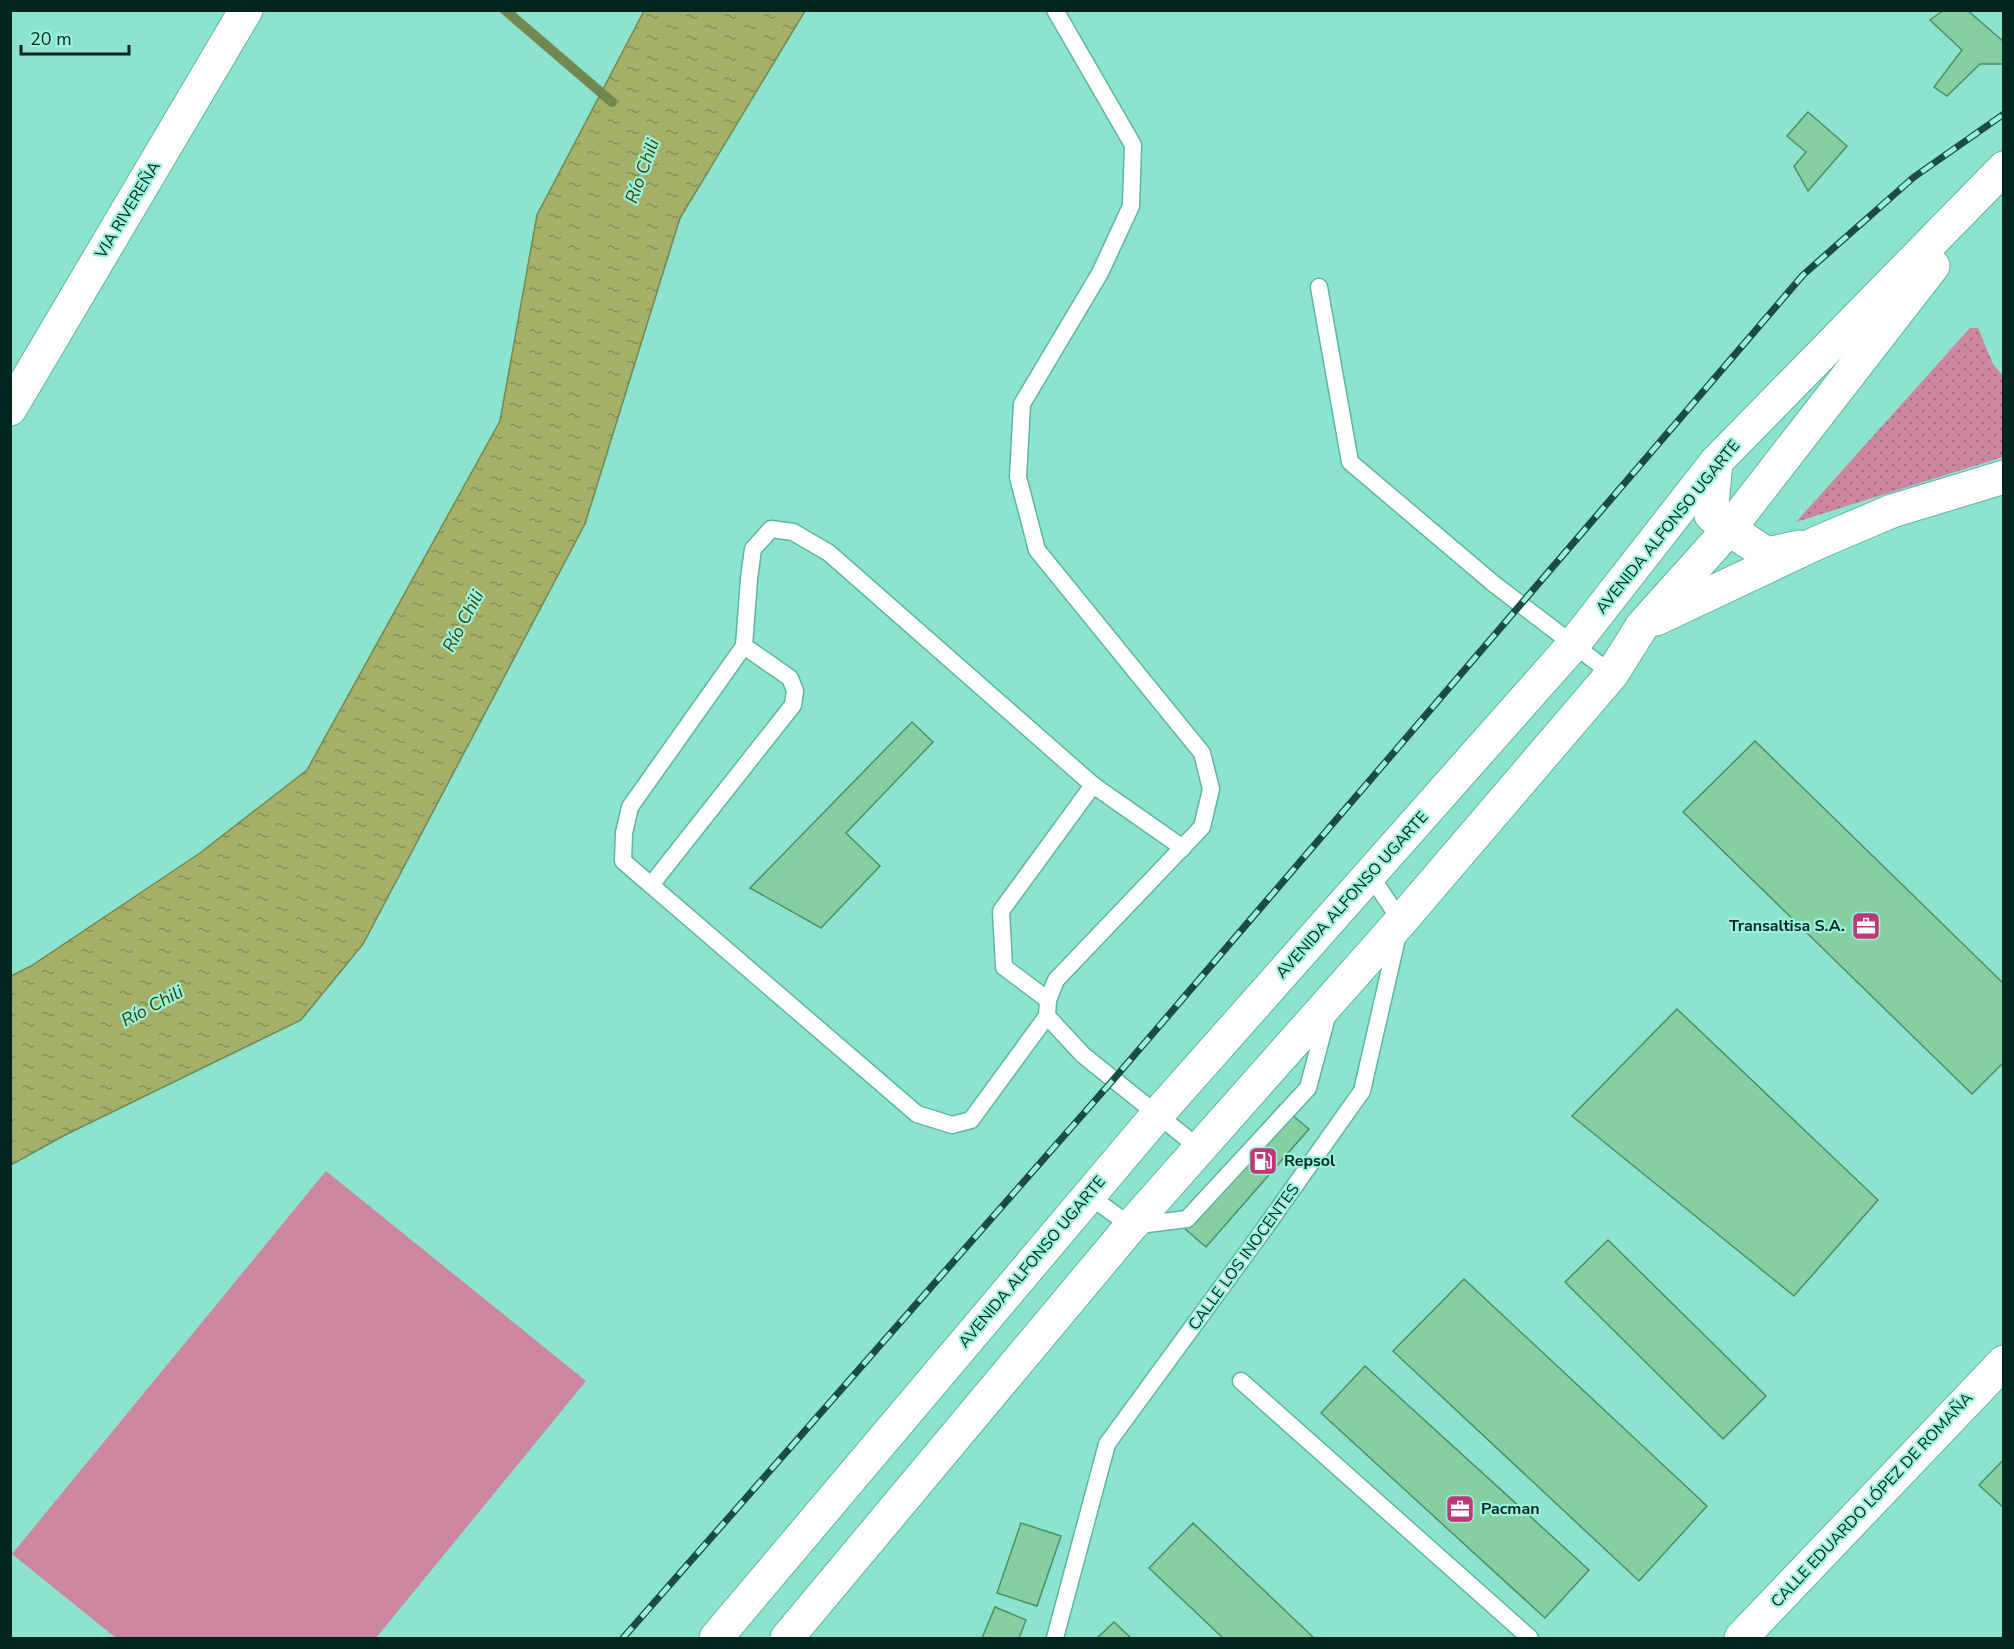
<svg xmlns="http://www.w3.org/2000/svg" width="2014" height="1649" font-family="'Nunito Sans',sans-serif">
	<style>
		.grass { fill: url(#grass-dots) }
		.pitch { fill: #cd86a0 }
		.water { fill: url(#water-ripples); stroke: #738751; stroke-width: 1.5 }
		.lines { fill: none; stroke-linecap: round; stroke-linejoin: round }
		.stream { stroke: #738751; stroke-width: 10 }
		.building { fill: #86cfa2; stroke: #4d8f68; stroke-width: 1.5 }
		.service-casing { stroke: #5eb6a1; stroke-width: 19 }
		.minor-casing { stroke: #5eb6a1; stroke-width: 35 }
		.primary-casing { stroke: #5eb6a1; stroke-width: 35 }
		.service { stroke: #fff; stroke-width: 16 }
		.minor { stroke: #fff; stroke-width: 33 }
		.primary { stroke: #fff; stroke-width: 33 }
		.rail-casing { stroke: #1c4c41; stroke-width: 7 }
		.rail { stroke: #99f2db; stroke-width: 4.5; stroke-dasharray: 14; stroke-linecap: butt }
		.labels { text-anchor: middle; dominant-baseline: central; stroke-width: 4.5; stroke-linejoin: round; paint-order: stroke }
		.street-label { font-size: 16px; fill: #00261e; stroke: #99f2db }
		.poi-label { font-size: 16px; font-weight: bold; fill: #00261e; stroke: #99f2db; text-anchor: start }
		.water-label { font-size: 18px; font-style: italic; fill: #3b4108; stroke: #99f2db }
	</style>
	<defs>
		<pattern id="grass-dots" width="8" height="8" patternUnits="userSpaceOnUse" patternTransform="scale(1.5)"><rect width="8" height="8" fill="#cd86a0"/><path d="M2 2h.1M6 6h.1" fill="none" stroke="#a46d82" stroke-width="1.8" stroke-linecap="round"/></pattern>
		<pattern id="water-ripples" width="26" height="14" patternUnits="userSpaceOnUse" patternTransform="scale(1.5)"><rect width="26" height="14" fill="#a4b067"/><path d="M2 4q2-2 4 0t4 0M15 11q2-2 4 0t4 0" fill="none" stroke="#838f54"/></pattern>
	</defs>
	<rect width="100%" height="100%" fill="#8ce4ce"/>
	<!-- grass -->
	<path class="grass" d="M 1970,328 L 1978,328 L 1993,364 L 2003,376 L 2003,457 L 1796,522 Z"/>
	<!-- pitch -->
	<path class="pitch" d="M 326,1171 L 586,1381 L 376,1638 L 116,1638 L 12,1554 Z"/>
	<!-- water -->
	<path class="water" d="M 644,11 L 805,11 L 680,218 L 585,524 L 363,944 L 301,1020 L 65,1135 L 11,1165 L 11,976 L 31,966 L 200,853 L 307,770 L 500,421 L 537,215 Z"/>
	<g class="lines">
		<!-- stream -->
		<path class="stream" d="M 505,10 L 612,102"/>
	</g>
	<!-- building -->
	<g class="building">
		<path d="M 1944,10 L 1967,10 L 2004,42 L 2003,64 L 1980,64 L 1947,96 L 1934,87 L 1962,50 L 1930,20 Z"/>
		<path d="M 1808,112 L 1847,146 L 1808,191 L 1794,166 L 1806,152 L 1787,136 Z"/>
		<path d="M 912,722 L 933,742 L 846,833 L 880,866 L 821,928 L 750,888 Z"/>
		<path d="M 1755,741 L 2004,984 L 2004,1062 L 1972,1094 L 1683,812 Z"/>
		<path d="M 1677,1009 L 1878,1200 L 1794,1296 L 1572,1116 Z"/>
		<path d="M 1280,1105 L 1309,1129 L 1206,1247 L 1177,1222 Z"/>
		<path d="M 1608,1240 L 1766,1396 L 1723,1439 L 1565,1282 Z"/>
		<path d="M 1464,1279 L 1707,1506 L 1639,1581 L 1393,1351 Z"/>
		<path d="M 1365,1366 L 1589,1570 L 1545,1618 L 1321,1413 Z"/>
		<path d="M 2004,1459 L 2004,1508 L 1979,1485 Z"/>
		<path d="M 1021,1523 L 1061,1536 L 1037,1606 L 997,1593 Z"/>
		<path d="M 1193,1523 L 1314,1638 L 1223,1638 L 1149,1568 Z"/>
		<path d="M 995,1607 L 1026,1620 L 1019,1638 L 982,1638 Z"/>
		<path d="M 1114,1622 L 1131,1638 L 1097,1638 Z"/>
	</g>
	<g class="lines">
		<!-- service casing -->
		<g class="service-casing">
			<g id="service">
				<path d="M 1055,10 L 1133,145 L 1131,206 L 1100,273 L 1022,404 L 1018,477 L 1037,550 L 1202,753 L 1211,789 L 1202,827 L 1056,980 L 1048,1000 L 1047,1016 L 1083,1055 L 1199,1148"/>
				<path d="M 1319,287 L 1350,462 L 1494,584 L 1612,674"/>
				<path d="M 1093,785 L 1183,848"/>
				<path d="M 651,885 L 793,705 L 795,691 L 790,678 L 744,646"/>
				<path d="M 1047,1016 L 971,1120 L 952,1125 L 917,1114 L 623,861 L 624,833 L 630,807 L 744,646 L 749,579 L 753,549 L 771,529 L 793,532 L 829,553 L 1093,785 L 1001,911 L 1004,967 L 1048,1000"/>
				<path d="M 1088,1195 L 1131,1226 L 1187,1219 L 1308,1088 L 1328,1013"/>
				<path d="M 1241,1381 L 1530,1638"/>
				<path d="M 1055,1638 L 1107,1444 L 1262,1232 L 1362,1091 L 1401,921 L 1370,875"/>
			</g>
		</g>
		<!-- minor casing -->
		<g class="minor-casing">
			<g id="minor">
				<path d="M 10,409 L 246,10"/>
				<path d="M 1741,1638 L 2004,1362"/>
			</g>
		</g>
		<!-- primary casing -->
		<g class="primary-casing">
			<g id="primary">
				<path d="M 1716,462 L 1711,515 L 1729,529 L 1767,554 L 1799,547"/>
				<path d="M 1656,619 L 1819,542 L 1892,511 L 2004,477"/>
				<path d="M 716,1638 L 1157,1115 L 1573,645 L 1716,462 L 2004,168"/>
				<path d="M 787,1638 L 1131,1226 L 1401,921 L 1612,674 L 1642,626 L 1729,529 L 1933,266"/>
			</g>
		</g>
		<!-- service -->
		<use href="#service" class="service"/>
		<!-- minor -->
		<use href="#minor" class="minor"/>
		<!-- primary -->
		<use href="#primary" class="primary"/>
		<!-- rail casing -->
		<g class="rail-casing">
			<path id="rail" d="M 623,1638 L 1113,1080 L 1803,275 L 1914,177 L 2004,114"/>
		</g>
		<!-- rail -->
		<use href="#rail" class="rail"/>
	</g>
	<!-- icons -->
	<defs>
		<g id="office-square" transform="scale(1.5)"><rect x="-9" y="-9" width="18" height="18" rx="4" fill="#bf3777" stroke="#99f2db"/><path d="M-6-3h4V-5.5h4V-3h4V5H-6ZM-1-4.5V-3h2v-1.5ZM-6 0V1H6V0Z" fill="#fff"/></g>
		<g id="fuel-square" transform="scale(1.5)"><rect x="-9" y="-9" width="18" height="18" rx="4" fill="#bf3777" stroke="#99f2db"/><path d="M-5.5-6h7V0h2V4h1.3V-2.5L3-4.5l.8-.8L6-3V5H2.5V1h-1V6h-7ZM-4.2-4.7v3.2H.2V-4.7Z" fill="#fff"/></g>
	</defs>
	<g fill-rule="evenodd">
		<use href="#office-square" x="1866" y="926"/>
		<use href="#fuel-square" x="1263" y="1161"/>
		<use href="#office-square" x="1460" y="1509"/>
	</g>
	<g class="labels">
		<!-- street labels -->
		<g class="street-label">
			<text transform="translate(128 210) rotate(-59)">VIA RIVEREÑA</text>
			<text transform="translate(1668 527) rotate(-51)">AVENIDA ALFONSO UGARTE</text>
			<text transform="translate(1352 895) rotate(-48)">AVENIDA ALFONSO UGARTE</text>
			<text transform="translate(1244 1257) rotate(-54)">CALLE LOS INOCENTES</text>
			<text transform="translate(1032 1262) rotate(-50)">AVENIDA ALFONSO UGARTE</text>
			<text transform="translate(1872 1500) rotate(-47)">CALLE EDUARDO LÓPEZ DE ROMAÑA</text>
		</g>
		<!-- poi labels -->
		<g class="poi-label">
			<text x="1845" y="926" text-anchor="end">Transaltisa S.A.</text>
			<text x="1284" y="1161">Repsol</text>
			<text x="1481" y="1509">Pacman</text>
		</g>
		<!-- water labels -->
		<g class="water-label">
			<text transform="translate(642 171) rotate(-70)">Río Chili</text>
			<text transform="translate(463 621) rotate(-62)">Río Chili</text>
			<text transform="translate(152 1006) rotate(-28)">Río Chili</text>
		</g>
	</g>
	<!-- border -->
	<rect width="2014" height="1649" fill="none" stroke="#00261e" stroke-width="24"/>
	<!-- scale -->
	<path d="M21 45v9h108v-9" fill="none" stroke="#00261e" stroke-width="3"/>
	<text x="30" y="45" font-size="18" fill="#00261e" stroke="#99f2db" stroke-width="4.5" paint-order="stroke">20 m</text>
</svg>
